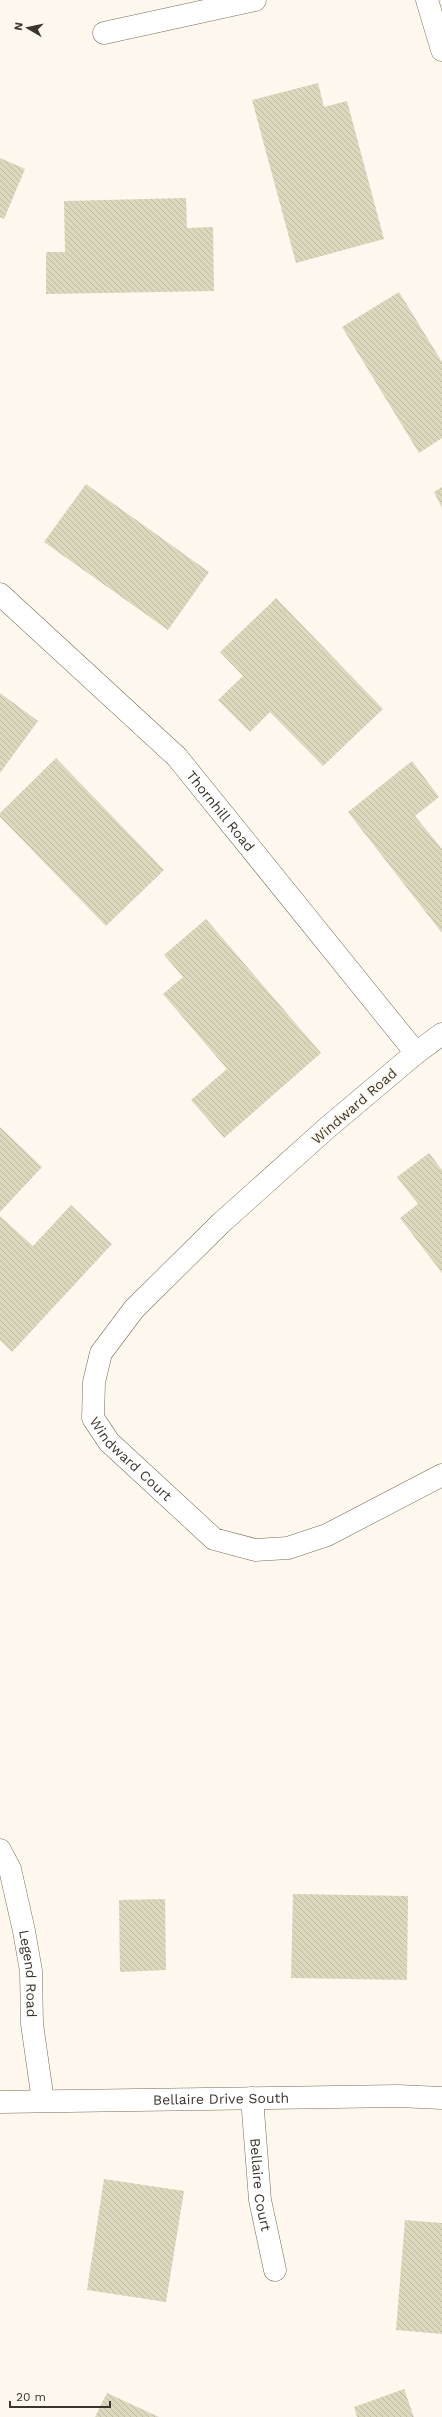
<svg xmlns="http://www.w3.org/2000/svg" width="442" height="2417" font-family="'Work Sans',sans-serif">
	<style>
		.building { fill: url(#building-back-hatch) }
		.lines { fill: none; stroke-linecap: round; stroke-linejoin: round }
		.minor-casing { stroke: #796c57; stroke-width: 23 }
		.minor { stroke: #fff; stroke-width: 22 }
		.labels { text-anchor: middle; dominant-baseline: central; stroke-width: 3.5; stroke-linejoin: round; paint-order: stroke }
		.street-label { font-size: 14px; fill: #3b352c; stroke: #fdf7ed }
	</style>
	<defs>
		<pattern id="building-back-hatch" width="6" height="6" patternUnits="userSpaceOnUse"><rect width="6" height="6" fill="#dcd8bd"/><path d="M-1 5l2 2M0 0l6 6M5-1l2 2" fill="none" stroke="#bebaa3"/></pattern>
	</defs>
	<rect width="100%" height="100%" fill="#fdf7ed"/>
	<!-- building -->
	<g class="building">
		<path d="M 318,83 L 324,107 L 347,101 L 384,239 L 296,263 L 252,100 Z"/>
		<path d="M 0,158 L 25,169 L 4,219 L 0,217 Z"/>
		<path d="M 186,198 L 187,228 L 213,227 L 214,291 L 46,294 L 46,252 L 65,252 L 64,201 Z"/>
		<path d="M 399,292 L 442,362 L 442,438 L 419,453 L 342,327 Z"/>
		<path d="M 86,484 L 209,572 L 168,630 L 44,542 Z"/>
		<path d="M 442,487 L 442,508 L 434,492 Z"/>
		<path d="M 276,598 L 383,709 L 323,766 L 270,712 L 250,732 L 218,700 L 243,676 L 220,652 Z"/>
		<path d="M 0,693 L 38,721 L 0,773 Z"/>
		<path d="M 56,758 L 164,870 L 106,926 L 0,817 L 0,813 Z"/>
		<path d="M 412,761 L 439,797 L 415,816 L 442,849 L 442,933 L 348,812 Z"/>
		<path d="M 206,919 L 321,1053 L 224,1138 L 191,1100 L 227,1069 L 163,994 L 183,977 L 164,955 Z"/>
		<path d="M 0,1127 L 42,1167 L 0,1212 Z"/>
		<path d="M 429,1153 L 442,1170 L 442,1273 L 400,1218 L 418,1204 L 397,1177 Z"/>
		<path d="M 71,1205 L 112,1244 L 12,1352 L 0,1340 L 0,1216 L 33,1246 Z"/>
		<path d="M 293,1894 L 408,1896 L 407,1980 L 291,1978 Z"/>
		<path d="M 165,1899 L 166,1970 L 120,1972 L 119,1900 Z"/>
		<path d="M 104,2179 L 184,2191 L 166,2302 L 87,2290 Z"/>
		<path d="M 405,2220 L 442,2223 L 442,2334 L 396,2330 Z"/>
		<path d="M 404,2389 L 414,2417 L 357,2417 L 354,2407 Z"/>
		<path d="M 107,2393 L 159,2417 L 95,2417 Z"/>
	</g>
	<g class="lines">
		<!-- minor casing -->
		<g class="minor-casing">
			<g id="minor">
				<path d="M 427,0 L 442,50"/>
				<path d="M 104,33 L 255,0"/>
				<path id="s1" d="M 0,594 L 177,757 L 416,1053"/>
				<path id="s2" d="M 442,1034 L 416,1053 L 327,1128 L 221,1223 L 134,1309 L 101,1353 L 94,1382 L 93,1418 L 109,1442 L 214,1539 L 255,1550 L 288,1548 L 327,1535 L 442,1475"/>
				<path id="s3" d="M 0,1850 L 10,1869 L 24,1931 L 31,1971 L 32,2024 L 43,2101"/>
				<path id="s4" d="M 252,2098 L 260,2200 L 275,2270"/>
				<path id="s5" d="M 0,2102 L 398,2096 L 442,2098"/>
			</g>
		</g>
		<!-- minor -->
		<use href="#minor" class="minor"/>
	</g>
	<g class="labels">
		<!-- street labels -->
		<g class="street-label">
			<text stroke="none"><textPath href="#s1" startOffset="310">Thornhill Road</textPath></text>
			<text transform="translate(354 1106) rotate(-41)">Windward Road</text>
			<text stroke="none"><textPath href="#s2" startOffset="590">Windward Court</textPath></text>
			<text stroke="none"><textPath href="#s3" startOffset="128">Legend Road</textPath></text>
			<text stroke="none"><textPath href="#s5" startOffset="221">Bellaire Drive South</textPath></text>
			<text stroke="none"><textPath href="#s4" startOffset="87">Bellaire Court</textPath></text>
		</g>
	</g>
	<!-- north arrow -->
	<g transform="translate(28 28) rotate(279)" stroke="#fdf7ed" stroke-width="3" paint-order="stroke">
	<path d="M0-3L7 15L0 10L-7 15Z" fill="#3b352c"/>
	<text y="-6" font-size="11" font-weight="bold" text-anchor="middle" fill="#3b352c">N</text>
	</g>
	<!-- scale -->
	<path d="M10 2401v6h100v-6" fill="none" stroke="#3b352c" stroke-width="2"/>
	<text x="16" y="2401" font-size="12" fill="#3b352c" stroke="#fdf7ed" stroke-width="3" paint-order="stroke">20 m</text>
</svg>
